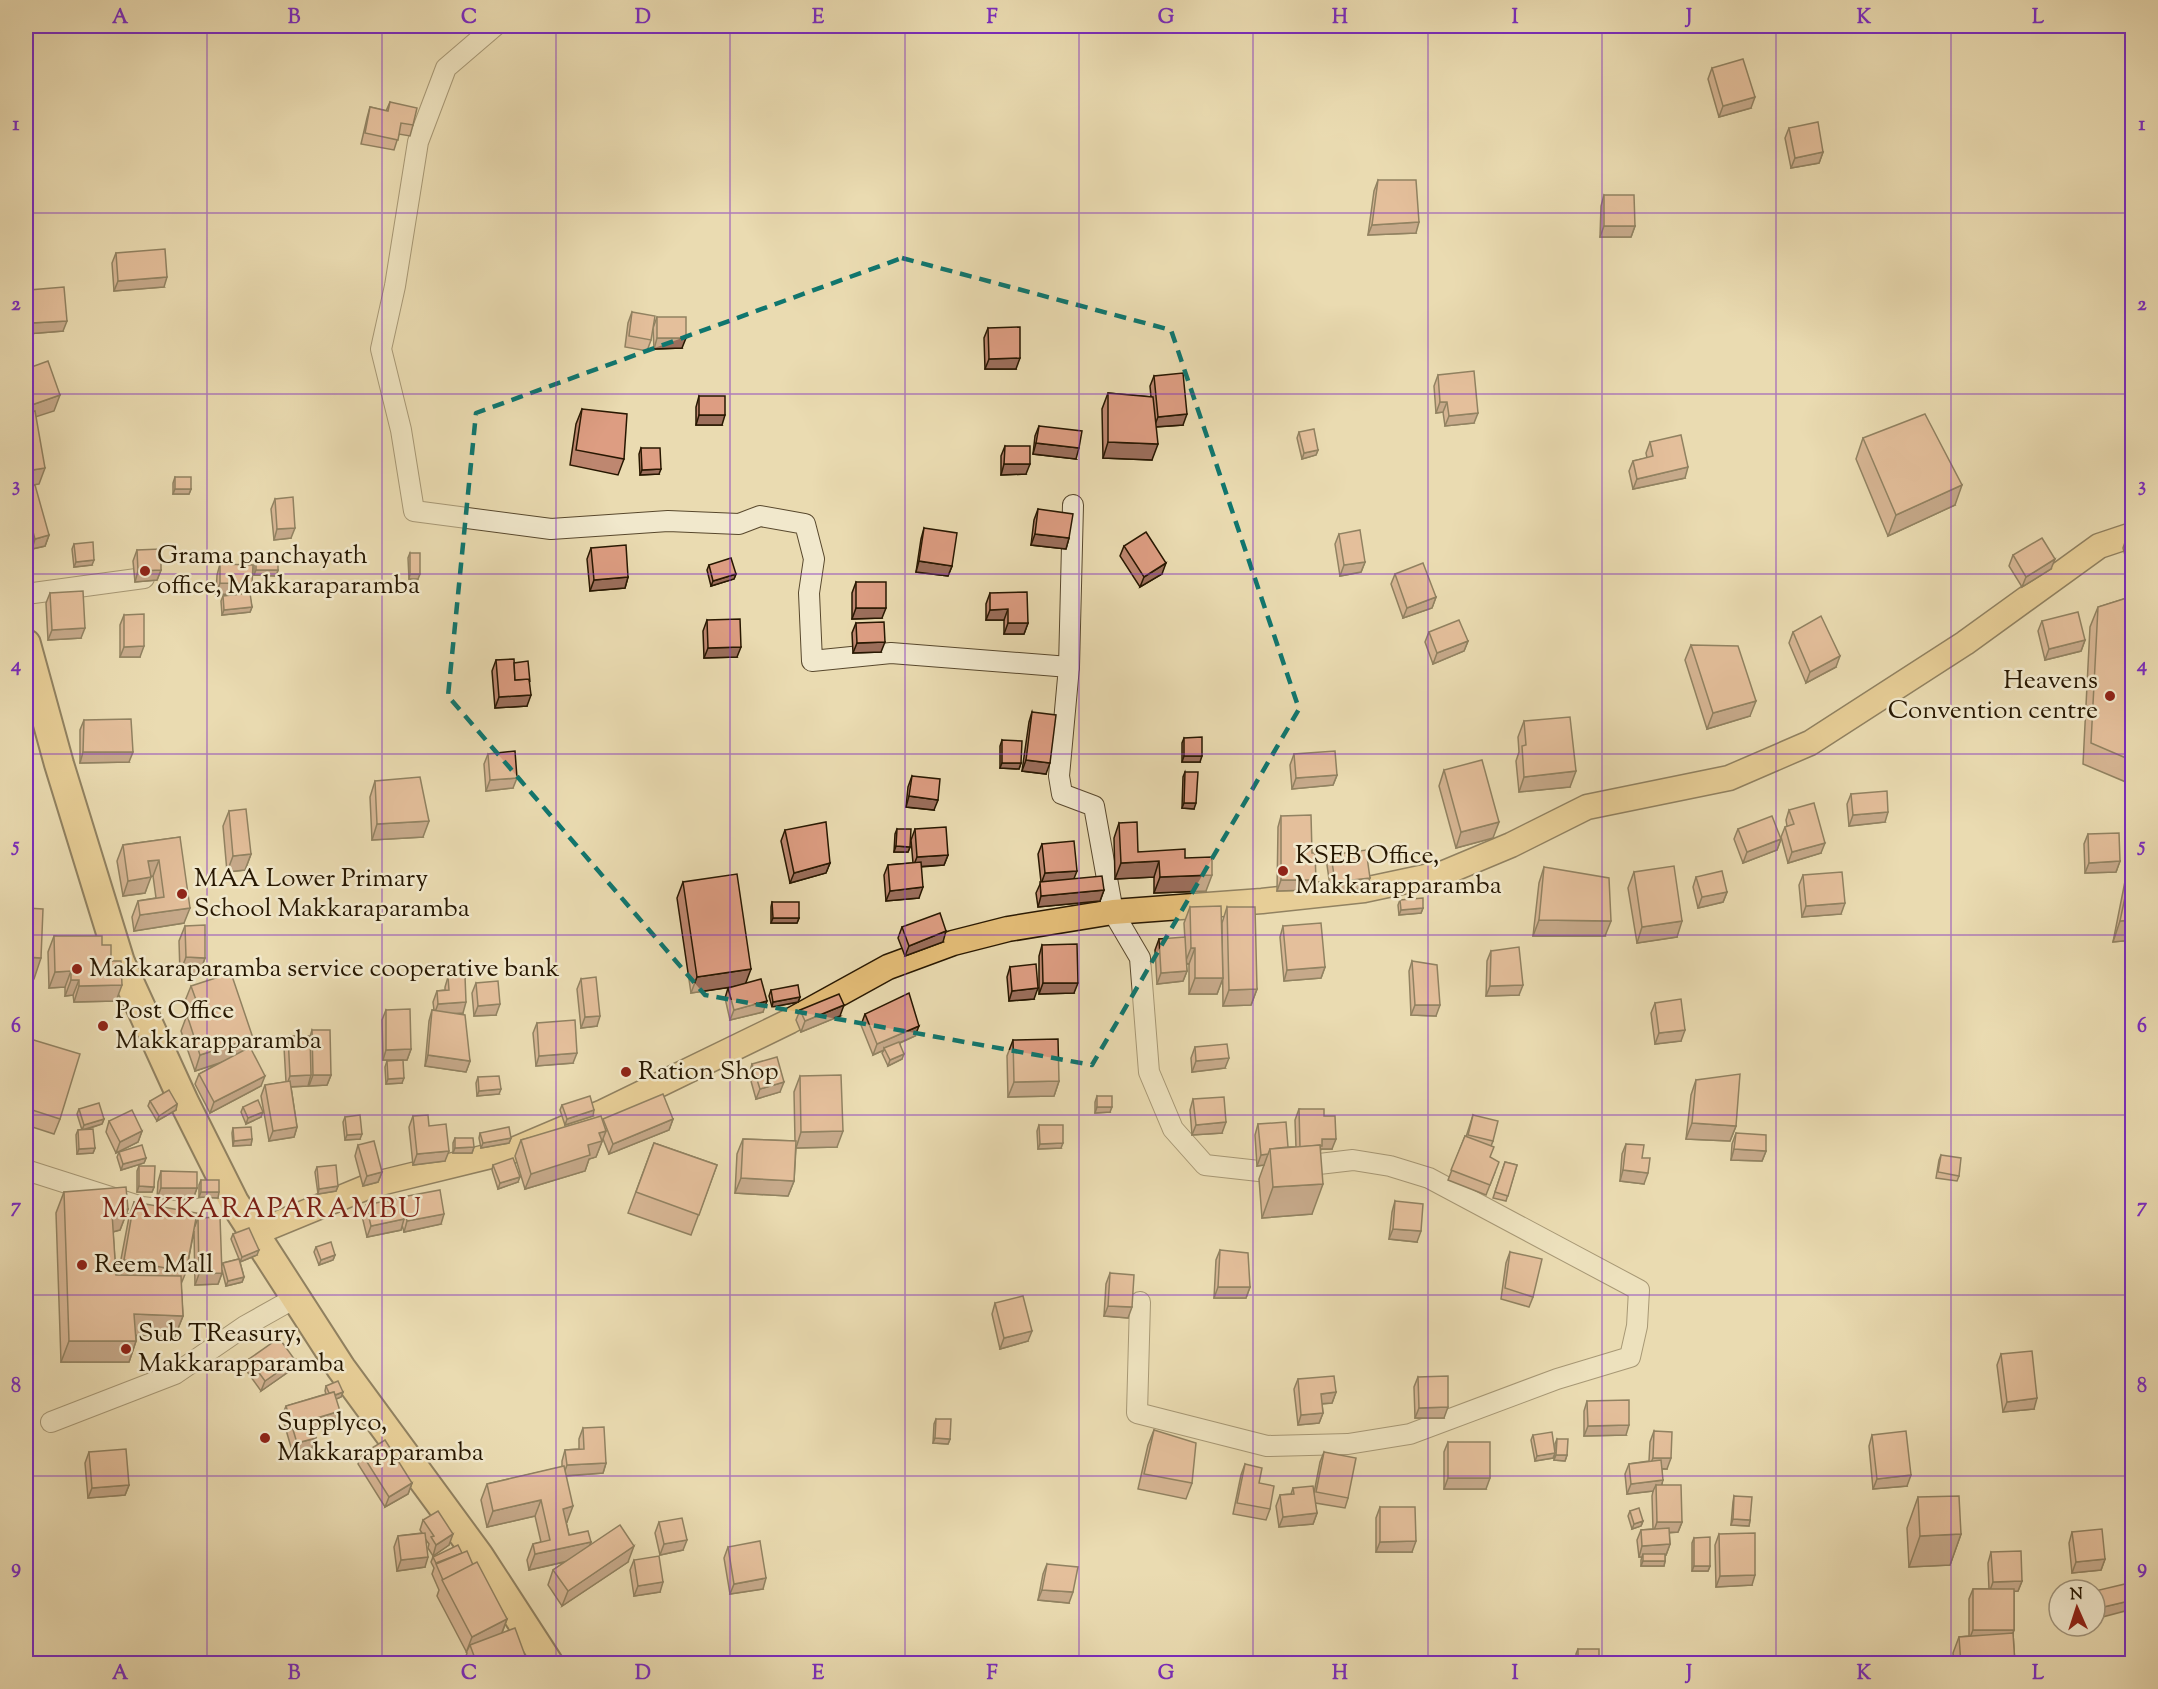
<svg xmlns="http://www.w3.org/2000/svg" width="2158" height="1689" font-family="'Sorts Mill Goudy',serif">
	<style>
		.lines { fill: none; stroke-linecap: round; stroke-linejoin: round }
		.minor-casing { stroke: #58482d; stroke-width: 22 }
		.major-casing { stroke: #271701; stroke-width: 27 }
		.highway-casing { stroke: #271701; stroke-width: 32 }
		.minor { stroke: #f1e8cc; stroke-width: 20 }
		.major { stroke: #e5be78; stroke-width: 24 }
		.highway { stroke: #e5be78; stroke-width: 28 }
		.wall { fill: #be8770; stroke: #271701; stroke-width: 1.5 }
		.shaded-wall { fill: #9b6e5b; stroke: #271701; stroke-width: 1.5 }
		.building { fill: #dd9d82; stroke: #271701; stroke-width: 1.5 }
		.marked { fill: none; stroke: #0f766e; stroke-width: 4.5; stroke-dasharray: 12 8; stroke-linejoin: round }
		.grid { fill: none; stroke: #7b2cbf; stroke-width: 1.5; stroke-opacity: 0.55 }
		.poi-dot { fill: #8f2418; stroke: #f1e8cc; stroke-width: 2 }
		.labels { text-anchor: middle; dominant-baseline: central; stroke-width: 5; stroke-linejoin: round; paint-order: stroke }
		.poi-label { font-size: 26px; fill: #271701; stroke: #f1e8cc; text-anchor: start }
		.quarter-label { font-size: 28px; letter-spacing: 1.5px; fill: #7a1f14; stroke: #f1e8cc }
		.neatline { fill: none; stroke: #7b2cbf; stroke-width: 2 }
		.grid-label { font-size: 20px; text-anchor: middle; font-weight: bold; fill: #7b2cbf }
	</style>
	<rect width="100%" height="100%" fill="#eadbb1"/>
	<filter id="stains"><feTurbulence type="fractalNoise" baseFrequency=".00333" numOctaves="4"/><feColorMatrix values="0 0 0 0 .2 0 0 0 0 .09 0 0 0 0 .02 0 0 0 .5 -.17"/></filter>
	<radialGradient id="worn" r=".72"><stop offset=".6" stop-color="#630" stop-opacity="0"/><stop offset="1" stop-color="#630" stop-opacity=".3"/></radialGradient>
	<g class="lines">
		<!-- minor casing -->
		<g class="minor-casing">
			<g id="minor">
				<path d="M 495,26 L 446,68 L 418,142 L 395,286 L 381,349 L 401,430 L 414,511 L 551,529 L 668,521 L 739,524 L 760,516 L 805,524 L 814,559 L 809,593 L 812,661 L 891,653 L 1069,667 L 1059,776 L 1062,794 L 1094,806 L 1113,912 L 1140,958 L 1149,1072 L 1173,1129 L 1205,1165 L 1259,1171 L 1353,1160 L 1390,1166 L 1429,1178 L 1639,1290 L 1637,1326 L 1630,1357 L 1557,1379 L 1410,1434 L 1348,1444 L 1267,1446 L 1137,1413 L 1140,1302"/>
				<path d="M 26,594 L 144,578"/>
				<path d="M 1069,667 L 1073,505"/>
				<path d="M 26,1170 L 142,1207 L 182,1212 L 234,1202"/>
				<path d="M 51,1422 L 175,1374 L 245,1326 L 295,1298"/>
			</g>
		</g>
		<!-- major casing -->
		<g class="major-casing">
			<path id="major" d="M 253,1234 L 372,1185 L 511,1151 L 603,1112 L 790,1021 L 888,967 L 953,943 L 1008,929 L 1113,912 L 1262,901 L 1364,890 L 1444,873 L 1511,845 L 1587,807 L 1729,778 L 1810,743 L 1965,643 L 2099,546 L 2132,535"/>
		</g>
		<!-- highway casing -->
		<g class="highway-casing">
			<path id="highway" d="M 26,644 L 59,764 L 120,962 L 184,1102 L 234,1202 L 341,1368 L 479,1556 L 549,1664"/>
		</g>
		<!-- minor -->
		<use href="#minor" class="minor"/>
		<!-- major -->
		<use href="#major" class="major"/>
		<!-- highway -->
		<use href="#highway" class="highway"/>
	</g>
	<!-- wall -->
	<g class="wall">
		<path d="M 1712,68 L 1751,108 L 1719,117 L 1708,79 Z"/>
		<path d="M 390,102 L 413,125 L 410,136 L 399,134 L 394,150 L 361,144 L 367,118 L 370,107 L 386,111 Z"/>
		<path d="M 1789,128 L 1823,152 L 1819,163 L 1791,168 L 1785,138 Z"/>
		<path d="M 1378,180 L 1416,233 L 1368,235 L 1374,191 Z"/>
		<path d="M 1604,195 L 1635,226 L 1631,237 L 1600,237 L 1601,206 Z"/>
		<path d="M 116,253 L 164,287 L 114,291 L 112,263 Z"/>
		<path d="M 29,290 L 63,331 L 27,334 L 26,299 Z"/>
		<path d="M 632,312 L 651,340 L 647,351 L 625,347 L 628,323 Z"/>
		<path d="M 657,317 L 682,348 L 654,349 L 653,328 Z"/>
		<path d="M 988,328 L 1016,369 L 985,369 L 984,338 Z"/>
		<path d="M 1438,375 L 1474,423 L 1445,426 L 1443,412 L 1436,413 L 1434,386 Z"/>
		<path d="M 1154,376 L 1183,425 L 1156,427 L 1152,460 L 1103,458 L 1102,409 L 1108,393 L 1151,397 L 1150,386 Z"/>
		<path d="M 699,396 L 722,425 L 696,425 L 696,407 Z"/>
		<path d="M 582,409 L 624,459 L 618,475 L 570,465 L 576,424 Z"/>
		<path d="M 1039,426 L 1076,459 L 1033,454 L 1035,436 Z"/>
		<path d="M 1299,432 L 1318,450 L 1316,455 L 1302,459 L 1297,438 Z"/>
		<path d="M 1863,438 L 1955,505 L 1888,536 L 1856,459 Z"/>
		<path d="M 1650,442 L 1685,478 L 1633,489 L 1629,471 L 1633,461 L 1647,458 L 1646,453 Z"/>
		<path d="M 1005,446 L 1026,474 L 1001,475 L 1001,456 Z"/>
		<path d="M 641,448 L 659,474 L 640,475 L 639,454 Z"/>
		<path d="M 175,477 L 191,489 L 189,494 L 173,494 L 173,483 Z"/>
		<path d="M 26,488 L 49,535 L 45,546 L 32,549 L 26,531 Z"/>
		<path d="M 275,499 L 291,538 L 274,540 L 271,509 Z"/>
		<path d="M 1038,509 L 1069,538 L 1066,549 L 1031,545 L 1034,520 Z"/>
		<path d="M 2133,527 L 2133,584 L 2123,548 L 2130,528 Z"/>
		<path d="M 924,528 L 952,566 L 948,576 L 916,572 L 921,539 Z"/>
		<path d="M 1339,534 L 1365,562 L 1361,572 L 1340,576 L 1335,544 Z"/>
		<path d="M 74,544 L 92,565 L 74,567 L 72,549 Z"/>
		<path d="M 1124,546 L 1162,574 L 1140,587 L 1120,556 Z"/>
		<path d="M 591,548 L 628,577 L 625,588 L 590,591 L 587,559 Z"/>
		<path d="M 137,550 L 161,570 L 157,580 L 135,582 L 133,561 Z"/>
		<path d="M 410,553 L 418,579 L 409,579 L 408,558 Z"/>
		<path d="M 256,554 L 278,570 L 276,576 L 254,575 L 254,559 Z"/>
		<path d="M 2013,555 L 2051,569 L 2022,587 L 2009,566 Z"/>
		<path d="M 220,564 L 252,584 L 249,593 L 252,607 L 250,612 L 222,615 L 221,601 L 223,596 L 238,594 L 216,594 L 217,575 Z"/>
		<path d="M 709,565 L 736,574 L 734,579 L 711,586 L 707,570 Z"/>
		<path d="M 1395,574 L 1436,597 L 1432,608 L 1403,618 L 1391,584 Z"/>
		<path d="M 856,582 L 882,618 L 852,619 L 852,593 Z"/>
		<path d="M 50,593 L 81,638 L 48,640 L 46,603 Z"/>
		<path d="M 990,593 L 1028,623 L 1024,634 L 1004,634 L 1004,620 L 986,620 L 986,604 Z"/>
		<path d="M 2133,596 L 2133,785 L 2083,764 L 2090,627 L 2098,607 Z"/>
		<path d="M 124,615 L 140,657 L 120,657 L 120,625 Z"/>
		<path d="M 707,620 L 737,657 L 704,658 L 703,631 Z"/>
		<path d="M 2042,621 L 2085,640 L 2081,651 L 2045,660 L 2038,631 Z"/>
		<path d="M 856,623 L 881,652 L 853,653 L 852,633 Z"/>
		<path d="M 1429,632 L 1468,641 L 1464,651 L 1433,664 L 1425,642 Z"/>
		<path d="M 1793,632 L 1836,667 L 1806,683 L 1789,643 Z"/>
		<path d="M 1691,645 L 1750,716 L 1707,729 L 1685,660 Z"/>
		<path d="M 496,660 L 514,663 L 527,706 L 495,708 L 492,671 Z"/>
		<path d="M 1032,712 L 1046,774 L 1022,771 L 1029,722 Z"/>
		<path d="M 84,720 L 129,762 L 80,763 L 80,730 Z"/>
		<path d="M 1524,721 L 1570,787 L 1519,792 L 1516,761 L 1519,752 L 1518,737 Z"/>
		<path d="M 1184,738 L 1200,762 L 1182,762 L 1182,743 Z"/>
		<path d="M 1002,740 L 1021,763 L 1019,769 L 1000,768 L 1000,746 Z"/>
		<path d="M 488,754 L 513,788 L 486,791 L 484,764 Z"/>
		<path d="M 1294,754 L 1337,775 L 1333,785 L 1292,789 L 1290,765 Z"/>
		<path d="M 1444,770 L 1493,838 L 1456,848 L 1439,786 Z"/>
		<path d="M 1185,772 L 1194,809 L 1182,808 L 1183,777 Z"/>
		<path d="M 912,776 L 934,810 L 906,807 L 908,787 Z"/>
		<path d="M 375,781 L 423,837 L 372,840 L 370,797 Z"/>
		<path d="M 1851,794 L 1885,822 L 1849,826 L 1847,804 Z"/>
		<path d="M 1789,810 L 1821,853 L 1788,863 L 1781,837 L 1785,827 L 1787,826 L 1786,820 Z"/>
		<path d="M 229,811 L 251,854 L 245,870 L 227,872 L 223,826 Z"/>
		<path d="M 1281,816 L 1312,853 L 1316,880 L 1312,890 L 1277,891 L 1278,827 Z"/>
		<path d="M 1119,823 L 1138,852 L 1185,858 L 1206,891 L 1154,893 L 1154,877 L 1115,879 L 1114,838 Z"/>
		<path d="M 897,829 L 910,847 L 908,852 L 894,852 L 895,834 Z"/>
		<path d="M 915,829 L 948,855 L 944,865 L 921,867 L 919,898 L 886,901 L 884,875 L 888,865 L 913,863 L 911,840 Z"/>
		<path d="M 1738,829 L 1781,839 L 1777,850 L 1743,863 L 1734,839 Z"/>
		<path d="M 785,830 L 830,863 L 826,873 L 790,883 L 781,841 Z"/>
		<path d="M 2088,834 L 2120,861 L 2116,872 L 2085,873 L 2084,844 Z"/>
		<path d="M 180,837 L 184,923 L 134,931 L 132,917 L 138,901 L 156,898 L 153,876 L 150,876 L 145,893 L 123,896 L 117,861 L 123,845 Z"/>
		<path d="M 2133,841 L 2133,940 L 2113,942 Z"/>
		<path d="M 1042,844 L 1074,879 L 1104,890 L 1100,901 L 1038,907 L 1036,893 L 1041,882 L 1038,854 Z"/>
		<path d="M 1331,855 L 1366,888 L 1331,893 L 1327,865 Z"/>
		<path d="M 1544,867 L 1605,936 L 1533,936 L 1539,883 Z"/>
		<path d="M 1634,872 L 1677,937 L 1637,943 L 1628,888 Z"/>
		<path d="M 1803,875 L 1841,914 L 1802,917 L 1799,885 Z"/>
		<path d="M 1696,877 L 1727,892 L 1723,902 L 1698,908 L 1693,887 Z"/>
		<path d="M 683,882 L 746,983 L 763,1012 L 730,1020 L 725,998 L 728,988 L 731,987 L 691,993 L 677,898 Z"/>
		<path d="M 1400,900 L 1423,908 L 1421,913 L 1399,915 L 1398,905 Z"/>
		<path d="M 772,902 L 799,918 L 797,923 L 771,923 L 771,907 Z"/>
		<path d="M 1190,907 L 1223,978 L 1217,994 L 1189,994 L 1189,964 L 1186,964 L 1187,971 L 1183,981 L 1157,984 L 1155,950 L 1159,939 L 1185,940 L 1184,923 Z"/>
		<path d="M 1227,907 L 1257,989 L 1251,1005 L 1223,1006 L 1222,923 Z"/>
		<path d="M 185,926 L 205,958 L 199,974 L 180,973 L 179,941 Z"/>
		<path d="M 1283,926 L 1325,967 L 1321,978 L 1284,981 L 1280,937 Z"/>
		<path d="M 902,927 L 943,942 L 905,956 L 898,938 Z"/>
		<path d="M 54,936 L 102,945 L 111,961 L 116,1001 L 74,1002 L 73,995 L 65,996 L 65,987 L 49,988 L 48,952 Z"/>
		<path d="M 1042,945 L 1074,993 L 1039,994 L 1039,956 Z"/>
		<path d="M 1491,951 L 1519,995 L 1486,996 L 1487,961 Z"/>
		<path d="M 1412,961 L 1436,1016 L 1411,1015 L 1409,971 Z"/>
		<path d="M 1010,967 L 1034,999 L 1009,1001 L 1007,977 Z"/>
		<path d="M 448,977 L 463,1013 L 456,1013 L 470,1061 L 466,1072 L 425,1066 L 429,1021 L 432,1010 L 434,1010 L 433,1002 L 437,991 L 445,990 L 445,987 Z"/>
		<path d="M 581,979 L 597,1026 L 581,1028 L 577,989 Z"/>
		<path d="M 476,983 L 496,1015 L 474,1016 L 472,993 Z"/>
		<path d="M 191,986 L 249,1048 L 261,1086 L 210,1113 L 195,1084 L 199,1074 L 220,1063 L 195,1071 L 181,1031 L 187,1015 L 190,1014 L 185,1001 Z"/>
		<path d="M 771,990 L 800,997 L 798,1002 L 772,1007 L 769,996 Z"/>
		<path d="M 1655,1003 L 1681,1041 L 1655,1044 L 1651,1013 Z"/>
		<path d="M 386,1010 L 411,1049 L 407,1060 L 383,1060 L 382,1020 Z"/>
		<path d="M 800,1010 L 840,1016 L 801,1032 L 796,1020 Z"/>
		<path d="M 865,1014 L 915,1036 L 900,1043 L 902,1059 L 888,1066 L 882,1053 L 884,1050 L 873,1055 L 861,1025 Z"/>
		<path d="M 537,1023 L 573,1063 L 536,1066 L 533,1033 Z"/>
		<path d="M 312,1030 L 331,1075 L 327,1085 L 309,1086 L 309,1082 L 308,1086 L 291,1087 L 297,1127 L 294,1137 L 269,1141 L 261,1096 L 265,1085 L 286,1082 L 284,1047 L 288,1036 L 310,1037 Z"/>
		<path d="M 1013,1040 L 1059,1081 L 1054,1096 L 1008,1097 L 1007,1056 Z"/>
		<path d="M 26,1043 L 60,1119 L 54,1134 L 26,1125 Z"/>
		<path d="M 1195,1047 L 1225,1068 L 1192,1072 L 1191,1058 Z"/>
		<path d="M 387,1061 L 402,1083 L 386,1084 L 385,1067 Z"/>
		<path d="M 752,1064 L 780,1092 L 756,1099 L 749,1074 Z"/>
		<path d="M 800,1076 L 837,1147 L 796,1148 L 794,1181 L 788,1196 L 735,1193 L 737,1154 L 743,1139 L 795,1141 L 794,1092 Z"/>
		<path d="M 478,1077 L 499,1094 L 477,1096 L 476,1083 Z"/>
		<path d="M 1696,1080 L 1736,1126 L 1730,1141 L 1686,1139 L 1691,1095 Z"/>
		<path d="M 1097,1096 L 1110,1112 L 1095,1113 L 1095,1102 Z"/>
		<path d="M 1193,1099 L 1222,1133 L 1192,1135 L 1190,1110 Z"/>
		<path d="M 150,1101 L 177,1104 L 176,1110 L 157,1121 L 148,1106 Z"/>
		<path d="M 562,1105 L 593,1116 L 565,1125 L 560,1110 Z"/>
		<path d="M 243,1107 L 261,1117 L 246,1124 L 241,1112 Z"/>
		<path d="M 79,1109 L 104,1119 L 102,1124 L 85,1130 L 95,1148 L 93,1153 L 77,1154 L 76,1135 L 78,1130 L 82,1130 L 77,1114 Z"/>
		<path d="M 1299,1109 L 1324,1116 L 1332,1149 L 1321,1149 L 1320,1151 L 1312,1214 L 1262,1218 L 1259,1179 L 1264,1165 L 1257,1166 L 1255,1135 L 1258,1124 L 1288,1147 L 1296,1147 L 1295,1120 Z"/>
		<path d="M 1473,1115 L 1493,1141 L 1491,1146 L 1490,1158 L 1495,1172 L 1486,1195 L 1448,1180 L 1465,1136 L 1466,1137 Z"/>
		<path d="M 413,1116 L 429,1126 L 445,1161 L 413,1165 L 409,1127 Z"/>
		<path d="M 345,1117 L 360,1139 L 345,1140 L 343,1122 Z"/>
		<path d="M 673,1119 L 669,1130 L 609,1154 L 603,1139 L 596,1157 L 589,1159 L 585,1171 L 525,1189 L 515,1156 L 521,1140 L 602,1120 Z"/>
		<path d="M 109,1121 L 142,1131 L 138,1142 L 116,1153 L 106,1132 Z"/>
		<path d="M 1039,1125 L 1061,1148 L 1038,1149 L 1037,1131 Z"/>
		<path d="M 233,1128 L 252,1139 L 251,1145 L 233,1146 L 232,1133 Z"/>
		<path d="M 480,1133 L 511,1138 L 509,1143 L 481,1148 L 479,1138 Z"/>
		<path d="M 1736,1133 L 1766,1151 L 1762,1161 L 1731,1160 L 1732,1144 Z"/>
		<path d="M 455,1138 L 474,1147 L 472,1153 L 453,1153 L 453,1143 Z"/>
		<path d="M 654,1143 L 717,1165 L 691,1235 L 628,1213 Z"/>
		<path d="M 1626,1144 L 1642,1158 L 1644,1184 L 1620,1181 L 1622,1154 Z"/>
		<path d="M 358,1145 L 382,1172 L 378,1182 L 363,1186 L 355,1156 Z"/>
		<path d="M 119,1152 L 146,1158 L 144,1163 L 121,1170 L 117,1157 Z"/>
		<path d="M 1941,1155 L 1959,1176 L 1957,1181 L 1936,1178 L 1939,1160 Z"/>
		<path d="M 1505,1162 L 1517,1165 L 1506,1201 L 1493,1198 Z"/>
		<path d="M 493,1165 L 518,1182 L 498,1189 L 492,1170 Z"/>
		<path d="M 139,1166 L 154,1187 L 152,1192 L 137,1192 L 137,1171 Z"/>
		<path d="M 317,1167 L 338,1186 L 336,1191 L 318,1194 L 315,1172 Z"/>
		<path d="M 161,1171 L 197,1188 L 193,1199 L 157,1198 L 158,1182 Z"/>
		<path d="M 201,1180 L 218,1198 L 199,1197 L 199,1185 Z"/>
		<path d="M 64,1192 L 128,1209 L 120,1230 L 113,1232 L 116,1275 L 118,1275 L 129,1217 L 134,1202 L 195,1226 L 198,1218 L 221,1267 L 223,1263 L 239,1259 L 231,1239 L 233,1234 L 257,1255 L 240,1262 L 244,1277 L 242,1282 L 226,1286 L 222,1270 L 222,1273 L 218,1284 L 195,1285 L 194,1231 L 186,1272 L 181,1284 L 183,1316 L 175,1336 L 136,1335 L 136,1341 L 129,1362 L 61,1362 L 56,1213 Z"/>
		<path d="M 402,1197 L 441,1224 L 404,1232 L 402,1225 L 401,1230 L 367,1237 L 362,1216 L 366,1205 L 400,1202 Z"/>
		<path d="M 1395,1201 L 1417,1242 L 1389,1239 L 1392,1212 Z"/>
		<path d="M 316,1247 L 335,1255 L 333,1260 L 319,1265 L 314,1252 Z"/>
		<path d="M 1220,1250 L 1250,1287 L 1246,1298 L 1214,1298 L 1216,1260 Z"/>
		<path d="M 1510,1252 L 1533,1297 L 1529,1307 L 1501,1299 L 1506,1263 Z"/>
		<path d="M 1110,1273 L 1128,1318 L 1104,1316 L 1106,1284 Z"/>
		<path d="M 995,1303 L 1028,1341 L 1000,1349 L 992,1314 Z"/>
		<path d="M 2001,1354 L 2034,1409 L 2003,1412 L 1997,1365 Z"/>
		<path d="M 249,1359 L 295,1360 L 291,1370 L 261,1391 L 246,1370 Z"/>
		<path d="M 1418,1377 L 1444,1418 L 1415,1418 L 1414,1387 Z"/>
		<path d="M 1298,1379 L 1336,1392 L 1332,1403 L 1322,1404 L 1323,1413 L 1319,1423 L 1298,1425 L 1294,1389 Z"/>
		<path d="M 326,1386 L 343,1392 L 341,1397 L 336,1399 L 336,1422 L 313,1429 L 312,1448 L 293,1454 L 282,1416 L 286,1406 L 326,1394 L 325,1391 Z"/>
		<path d="M 1587,1401 L 1626,1435 L 1584,1436 L 1584,1411 Z"/>
		<path d="M 936,1419 L 950,1439 L 948,1444 L 933,1443 L 934,1424 Z"/>
		<path d="M 583,1428 L 606,1463 L 603,1473 L 566,1476 L 567,1522 L 566,1522 L 569,1535 L 591,1542 L 589,1546 L 628,1562 L 562,1606 L 548,1585 L 553,1570 L 565,1562 L 529,1570 L 527,1560 L 533,1544 L 541,1542 L 535,1516 L 487,1527 L 481,1500 L 487,1484 L 562,1467 L 562,1461 L 565,1450 L 579,1449 L 579,1439 Z"/>
		<path d="M 1154,1430 L 1192,1483 L 1186,1499 L 1138,1489 L 1148,1445 Z"/>
		<path d="M 1654,1431 L 1667,1469 L 1662,1469 L 1662,1485 L 1682,1522 L 1678,1532 L 1669,1533 L 1670,1544 L 1666,1555 L 1665,1555 L 1665,1561 L 1664,1566 L 1641,1566 L 1641,1560 L 1642,1557 L 1639,1557 L 1637,1540 L 1641,1530 L 1653,1529 L 1652,1496 L 1653,1491 L 1627,1494 L 1625,1474 L 1629,1464 L 1649,1461 L 1650,1442 Z"/>
		<path d="M 1533,1435 L 1555,1450 L 1555,1444 L 1557,1439 L 1567,1455 L 1565,1461 L 1554,1460 L 1555,1455 L 1553,1458 L 1535,1461 L 1531,1440 Z"/>
		<path d="M 1872,1435 L 1907,1486 L 1873,1489 L 1869,1446 Z"/>
		<path d="M 1448,1442 L 1486,1489 L 1444,1489 L 1444,1452 Z"/>
		<path d="M 89,1452 L 129,1485 L 125,1495 L 88,1498 L 85,1463 Z"/>
		<path d="M 1324,1452 L 1348,1498 L 1345,1508 L 1315,1503 L 1317,1513 L 1313,1524 L 1279,1527 L 1276,1506 L 1280,1495 L 1291,1494 L 1293,1488 L 1314,1493 L 1320,1462 Z"/>
		<path d="M 362,1454 L 412,1483 L 408,1494 L 385,1507 L 358,1464 Z"/>
		<path d="M 1245,1464 L 1259,1483 L 1270,1509 L 1266,1520 L 1233,1514 L 1241,1475 Z"/>
		<path d="M 1734,1496 L 1750,1520 L 1749,1526 L 1731,1525 L 1733,1502 Z"/>
		<path d="M 1918,1497 L 1961,1534 L 1950,1565 L 1909,1567 L 1907,1528 Z"/>
		<path d="M 1380,1507 L 1412,1552 L 1376,1552 L 1376,1518 Z"/>
		<path d="M 1630,1511 L 1643,1521 L 1641,1526 L 1632,1529 L 1628,1516 Z"/>
		<path d="M 423,1520 L 449,1545 L 433,1556 L 428,1548 L 429,1544 L 426,1540 L 425,1567 L 397,1571 L 394,1547 L 398,1536 L 422,1533 L 420,1530 Z"/>
		<path d="M 659,1522 L 683,1550 L 660,1555 L 655,1533 Z"/>
		<path d="M 2072,1532 L 2105,1559 L 2101,1570 L 2072,1573 L 2069,1543 Z"/>
		<path d="M 1719,1534 L 1752,1585 L 1716,1587 L 1715,1545 Z"/>
		<path d="M 1694,1538 L 1710,1566 L 1708,1571 L 1692,1571 L 1692,1543 Z"/>
		<path d="M 728,1547 L 763,1589 L 730,1594 L 724,1558 Z"/>
		<path d="M 1991,1552 L 2022,1581 L 2018,1591 L 2014,1591 L 2014,1630 L 2013,1633 L 2015,1664 L 1954,1664 L 1953,1653 L 1959,1637 L 1969,1636 L 1969,1599 L 1973,1589 L 1989,1589 L 1988,1563 Z"/>
		<path d="M 462,1553 L 473,1565 L 507,1619 L 502,1633 L 526,1658 L 524,1664 L 469,1664 L 466,1656 L 467,1653 L 437,1596 L 439,1590 L 432,1574 L 434,1568 L 431,1562 L 433,1557 Z"/>
		<path d="M 634,1560 L 660,1592 L 634,1596 L 630,1570 Z"/>
		<path d="M 1047,1564 L 1069,1603 L 1038,1600 L 1043,1574 Z"/>
		<path d="M 1578,1649 L 1599,1664 L 1576,1664 L 1576,1654 Z"/>
	</g>
	<!-- shaded-wall -->
	<g class="shaded-wall">
		<path d="M 1755,97 L 1751,108 L 1719,117 L 1723,106 Z"/>
		<path d="M 1823,152 L 1819,163 L 1791,168 L 1795,158 Z"/>
		<path d="M 1419,222 L 1416,233 L 1368,235 L 1372,225 Z"/>
		<path d="M 1604,226 L 1635,226 L 1631,237 L 1600,237 Z"/>
		<path d="M 167,277 L 164,287 L 114,291 L 118,281 Z"/>
		<path d="M 67,321 L 63,331 L 27,334 L 31,323 Z"/>
		<path d="M 657,338 L 686,338 L 682,348 L 654,349 Z"/>
		<path d="M 1020,358 L 1016,369 L 985,369 L 989,359 Z"/>
		<path d="M 60,395 L 54,411 L 26,420 L 26,407 Z"/>
		<path d="M 1440,402 L 1447,402 L 1443,412 L 1436,413 Z"/>
		<path d="M 1478,413 L 1474,423 L 1445,426 L 1449,416 Z"/>
		<path d="M 1187,414 L 1183,425 L 1154,427 L 1158,417 Z"/>
		<path d="M 699,415 L 725,415 L 722,425 L 696,425 Z"/>
		<path d="M 1108,442 L 1158,444 L 1152,460 L 1103,458 Z"/>
		<path d="M 1036,443 L 1079,448 L 1076,459 L 1033,454 Z"/>
		<path d="M 1318,450 L 1316,455 L 1302,459 L 1304,453 Z"/>
		<path d="M 1004,464 L 1030,464 L 1026,474 L 1001,475 Z"/>
		<path d="M 1688,467 L 1685,478 L 1633,489 L 1637,479 Z"/>
		<path d="M 45,468 L 39,484 L 26,486 L 26,471 Z"/>
		<path d="M 661,469 L 659,474 L 640,475 L 642,470 Z"/>
		<path d="M 1962,485 L 1955,505 L 1888,536 L 1896,515 Z"/>
		<path d="M 175,489 L 191,489 L 189,494 L 173,494 Z"/>
		<path d="M 30,521 L 26,531 L 26,522 Z"/>
		<path d="M 295,528 L 291,538 L 274,540 L 277,529 Z"/>
		<path d="M 1035,534 L 1069,538 L 1066,549 L 1031,545 Z"/>
		<path d="M 49,535 L 45,546 L 32,549 L 35,539 Z"/>
		<path d="M 2055,559 L 2051,569 L 2022,587 L 2026,577 Z"/>
		<path d="M 94,560 L 92,565 L 74,567 L 76,562 Z"/>
		<path d="M 919,561 L 952,566 L 948,576 L 916,572 Z"/>
		<path d="M 1365,562 L 1361,572 L 1340,576 L 1344,565 Z"/>
		<path d="M 1166,563 L 1162,574 L 1140,587 L 1144,577 Z"/>
		<path d="M 161,570 L 157,580 L 135,582 L 138,571 Z"/>
		<path d="M 256,570 L 278,570 L 276,576 L 254,575 Z"/>
		<path d="M 410,574 L 420,574 L 418,579 L 409,579 Z"/>
		<path d="M 736,574 L 734,579 L 711,586 L 713,581 Z"/>
		<path d="M 628,577 L 625,588 L 590,591 L 594,580 Z"/>
		<path d="M 220,583 L 252,584 L 248,595 L 216,594 Z"/>
		<path d="M 1436,597 L 1432,608 L 1403,618 L 1407,608 Z"/>
		<path d="M 252,607 L 250,612 L 222,615 L 224,610 Z"/>
		<path d="M 856,608 L 886,608 L 882,618 L 852,619 Z"/>
		<path d="M 1008,609 L 1004,620 L 986,620 L 990,610 Z"/>
		<path d="M 1008,623 L 1028,623 L 1024,634 L 1004,634 Z"/>
		<path d="M 85,628 L 81,638 L 48,640 L 52,630 Z"/>
		<path d="M 2085,640 L 2081,651 L 2045,660 L 2049,649 Z"/>
		<path d="M 1468,641 L 1464,651 L 1433,664 L 1437,653 Z"/>
		<path d="M 885,642 L 881,652 L 853,653 L 857,643 Z"/>
		<path d="M 144,646 L 140,657 L 120,657 L 124,647 Z"/>
		<path d="M 741,647 L 737,657 L 704,658 L 708,648 Z"/>
		<path d="M 1840,656 L 1836,667 L 1806,683 L 1810,672 Z"/>
		<path d="M 531,695 L 527,706 L 495,708 L 499,697 Z"/>
		<path d="M 1756,701 L 1750,716 L 1707,729 L 1713,713 Z"/>
		<path d="M 31,736 L 26,752 L 26,737 Z"/>
		<path d="M 83,752 L 133,752 L 129,762 L 80,763 Z"/>
		<path d="M 1184,756 L 1202,756 L 1200,762 L 1182,762 Z"/>
		<path d="M 1026,760 L 1050,763 L 1046,774 L 1022,771 Z"/>
		<path d="M 1002,763 L 1021,763 L 1019,769 L 1000,768 Z"/>
		<path d="M 1576,771 L 1570,787 L 1519,792 L 1524,777 Z"/>
		<path d="M 1337,775 L 1333,785 L 1292,789 L 1296,778 Z"/>
		<path d="M 517,778 L 513,788 L 486,791 L 490,780 Z"/>
		<path d="M 909,796 L 938,800 L 934,810 L 906,807 Z"/>
		<path d="M 1184,803 L 1196,803 L 1194,809 L 1182,808 Z"/>
		<path d="M 1888,812 L 1885,822 L 1849,826 L 1853,815 Z"/>
		<path d="M 429,821 L 423,837 L 372,840 L 377,824 Z"/>
		<path d="M 1499,822 L 1493,838 L 1456,848 L 1461,832 Z"/>
		<path d="M 1781,839 L 1777,850 L 1743,863 L 1747,852 Z"/>
		<path d="M 1825,843 L 1821,853 L 1788,863 L 1792,852 Z"/>
		<path d="M 896,846 L 910,847 L 908,852 L 894,852 Z"/>
		<path d="M 251,854 L 245,870 L 227,872 L 233,856 Z"/>
		<path d="M 948,855 L 944,865 L 913,867 L 917,857 Z"/>
		<path d="M 159,860 L 153,876 L 142,877 L 148,861 Z"/>
		<path d="M 1159,861 L 1154,877 L 1115,879 L 1121,863 Z"/>
		<path d="M 2120,861 L 2116,872 L 2085,873 L 2089,863 Z"/>
		<path d="M 830,863 L 826,873 L 790,883 L 794,873 Z"/>
		<path d="M 1077,871 L 1073,881 L 1041,884 L 1045,873 Z"/>
		<path d="M 1212,875 L 1206,891 L 1154,893 L 1160,877 Z"/>
		<path d="M 151,877 L 145,893 L 123,896 L 128,881 Z"/>
		<path d="M 1370,878 L 1366,888 L 1331,893 L 1335,882 Z"/>
		<path d="M 1281,880 L 1316,880 L 1312,890 L 1277,891 Z"/>
		<path d="M 923,887 L 919,898 L 886,901 L 890,891 Z"/>
		<path d="M 1104,890 L 1100,901 L 1038,907 L 1041,896 Z"/>
		<path d="M 1727,892 L 1723,902 L 1698,908 L 1702,897 Z"/>
		<path d="M 1845,903 L 1841,914 L 1802,917 L 1806,906 Z"/>
		<path d="M 190,908 L 184,923 L 134,931 L 140,915 Z"/>
		<path d="M 1423,908 L 1421,913 L 1399,915 L 1401,910 Z"/>
		<path d="M 773,918 L 799,918 L 797,923 L 771,923 Z"/>
		<path d="M 1539,920 L 1611,921 L 1605,936 L 1533,936 Z"/>
		<path d="M 2133,920 L 2133,940 L 2113,942 L 2120,921 Z"/>
		<path d="M 1682,921 L 1677,937 L 1637,943 L 1642,927 Z"/>
		<path d="M 946,931 L 943,942 L 905,956 L 909,946 Z"/>
		<path d="M 1191,948 L 1195,948 L 1189,964 L 1185,963 Z"/>
		<path d="M 26,957 L 41,958 L 34,979 L 26,978 Z"/>
		<path d="M 186,957 L 205,958 L 199,974 L 180,973 Z"/>
		<path d="M 1325,967 L 1321,978 L 1284,981 L 1287,970 Z"/>
		<path d="M 751,969 L 745,985 L 691,993 L 697,977 Z"/>
		<path d="M 71,971 L 65,987 L 49,988 L 55,972 Z"/>
		<path d="M 1187,971 L 1183,981 L 1157,984 L 1161,973 Z"/>
		<path d="M 1195,978 L 1223,978 L 1217,994 L 1189,994 Z"/>
		<path d="M 71,980 L 79,980 L 73,995 L 65,996 Z"/>
		<path d="M 1043,983 L 1078,983 L 1074,993 L 1039,994 Z"/>
		<path d="M 122,985 L 116,1001 L 74,1002 L 79,986 Z"/>
		<path d="M 1523,985 L 1519,995 L 1486,996 L 1490,986 Z"/>
		<path d="M 1038,988 L 1034,999 L 1009,1001 L 1012,991 Z"/>
		<path d="M 1257,989 L 1251,1005 L 1223,1006 L 1229,990 Z"/>
		<path d="M 800,997 L 798,1002 L 772,1007 L 773,1002 Z"/>
		<path d="M 767,1001 L 763,1012 L 730,1020 L 734,1010 Z"/>
		<path d="M 466,1002 L 463,1013 L 434,1015 L 438,1004 Z"/>
		<path d="M 500,1004 L 496,1015 L 474,1016 L 478,1006 Z"/>
		<path d="M 844,1005 L 840,1016 L 801,1032 L 805,1021 Z"/>
		<path d="M 1415,1005 L 1440,1005 L 1436,1016 L 1411,1015 Z"/>
		<path d="M 600,1016 L 597,1026 L 581,1028 L 585,1017 Z"/>
		<path d="M 919,1026 L 915,1036 L 885,1049 L 884,1048 L 884,1050 L 873,1055 L 877,1044 Z"/>
		<path d="M 1685,1030 L 1681,1041 L 1655,1044 L 1659,1033 Z"/>
		<path d="M 253,1038 L 247,1054 L 195,1071 L 200,1055 Z"/>
		<path d="M 411,1049 L 407,1060 L 383,1060 L 386,1050 Z"/>
		<path d="M 577,1053 L 573,1063 L 536,1066 L 539,1056 Z"/>
		<path d="M 904,1054 L 902,1059 L 888,1066 L 890,1060 Z"/>
		<path d="M 428,1055 L 470,1061 L 466,1072 L 425,1066 Z"/>
		<path d="M 1229,1058 L 1225,1068 L 1192,1072 L 1196,1061 Z"/>
		<path d="M 311,1075 L 308,1086 L 286,1087 L 290,1076 Z"/>
		<path d="M 313,1075 L 331,1075 L 327,1085 L 309,1086 Z"/>
		<path d="M 265,1076 L 261,1086 L 210,1113 L 214,1102 Z"/>
		<path d="M 404,1078 L 402,1083 L 386,1084 L 388,1079 Z"/>
		<path d="M 1059,1081 L 1054,1096 L 1008,1097 L 1014,1082 Z"/>
		<path d="M 784,1082 L 780,1092 L 756,1099 L 760,1089 Z"/>
		<path d="M 501,1089 L 499,1094 L 477,1096 L 479,1091 Z"/>
		<path d="M 177,1104 L 176,1110 L 157,1121 L 159,1116 Z"/>
		<path d="M 1097,1107 L 1112,1107 L 1110,1112 L 1095,1113 Z"/>
		<path d="M 594,1110 L 593,1116 L 565,1125 L 567,1119 Z"/>
		<path d="M 263,1112 L 261,1117 L 246,1124 L 248,1118 Z"/>
		<path d="M 104,1119 L 102,1124 L 82,1130 L 84,1125 Z"/>
		<path d="M 673,1119 L 669,1130 L 609,1154 L 613,1144 Z"/>
		<path d="M 1226,1122 L 1222,1133 L 1192,1135 L 1196,1125 Z"/>
		<path d="M 1692,1123 L 1736,1126 L 1730,1141 L 1686,1139 Z"/>
		<path d="M 297,1127 L 294,1137 L 269,1141 L 273,1131 Z"/>
		<path d="M 142,1131 L 138,1142 L 116,1153 L 120,1142 Z"/>
		<path d="M 606,1131 L 596,1157 L 589,1159 L 585,1171 L 525,1189 L 531,1174 L 588,1145 L 599,1133 Z"/>
		<path d="M 843,1131 L 837,1147 L 796,1148 L 801,1132 Z"/>
		<path d="M 362,1134 L 360,1139 L 345,1140 L 347,1135 Z"/>
		<path d="M 511,1138 L 509,1143 L 481,1148 L 483,1143 Z"/>
		<path d="M 252,1139 L 251,1145 L 233,1146 L 234,1141 Z"/>
		<path d="M 1322,1139 L 1336,1139 L 1332,1149 L 1321,1149 L 1318,1157 Z"/>
		<path d="M 1063,1143 L 1061,1148 L 1038,1149 L 1040,1144 Z"/>
		<path d="M 474,1147 L 472,1153 L 453,1153 L 455,1148 Z"/>
		<path d="M 95,1148 L 93,1153 L 77,1154 L 79,1149 Z"/>
		<path d="M 1734,1149 L 1766,1151 L 1762,1161 L 1731,1160 Z"/>
		<path d="M 449,1151 L 445,1161 L 413,1165 L 417,1154 Z"/>
		<path d="M 1268,1154 L 1264,1165 L 1257,1166 L 1261,1155 Z"/>
		<path d="M 146,1158 L 144,1163 L 121,1170 L 123,1164 Z"/>
		<path d="M 1623,1170 L 1648,1173 L 1644,1184 L 1620,1181 Z"/>
		<path d="M 382,1172 L 378,1182 L 363,1186 L 367,1176 Z"/>
		<path d="M 520,1177 L 518,1182 L 498,1189 L 500,1183 Z"/>
		<path d="M 741,1178 L 794,1181 L 788,1196 L 735,1193 Z"/>
		<path d="M 1323,1184 L 1312,1214 L 1262,1218 L 1273,1187 Z"/>
		<path d="M 139,1186 L 154,1187 L 152,1192 L 137,1192 Z"/>
		<path d="M 338,1186 L 336,1191 L 318,1194 L 319,1189 Z"/>
		<path d="M 161,1188 L 197,1188 L 193,1199 L 157,1198 Z"/>
		<path d="M 201,1192 L 219,1192 L 218,1198 L 199,1197 Z"/>
		<path d="M 128,1209 L 120,1230 L 104,1234 L 112,1213 Z"/>
		<path d="M 444,1214 L 441,1224 L 404,1232 L 407,1221 Z"/>
		<path d="M 404,1219 L 401,1230 L 367,1237 L 371,1226 Z"/>
		<path d="M 1393,1229 L 1421,1231 L 1417,1242 L 1389,1239 Z"/>
		<path d="M 259,1250 L 257,1255 L 240,1262 L 242,1257 Z"/>
		<path d="M 335,1255 L 333,1260 L 319,1265 L 321,1260 Z"/>
		<path d="M 222,1273 L 218,1284 L 195,1285 L 199,1274 Z"/>
		<path d="M 244,1277 L 242,1282 L 226,1286 L 228,1281 Z"/>
		<path d="M 1218,1287 L 1250,1287 L 1246,1298 L 1214,1298 Z"/>
		<path d="M 1108,1306 L 1132,1307 L 1128,1318 L 1104,1316 Z"/>
		<path d="M 134,1314 L 183,1316 L 175,1336 L 127,1335 Z"/>
		<path d="M 1032,1331 L 1028,1341 L 1000,1349 L 1004,1338 Z"/>
		<path d="M 69,1341 L 136,1341 L 129,1362 L 61,1362 Z"/>
		<path d="M 295,1360 L 291,1370 L 261,1391 L 265,1381 Z"/>
		<path d="M 343,1392 L 341,1397 L 329,1402 L 331,1397 Z"/>
		<path d="M 1336,1392 L 1332,1403 L 1317,1404 L 1321,1394 Z"/>
		<path d="M 2037,1398 L 2034,1409 L 2003,1412 L 2007,1402 Z"/>
		<path d="M 1448,1407 L 1444,1418 L 1415,1418 L 1419,1408 Z"/>
		<path d="M 340,1411 L 336,1422 L 307,1431 L 310,1420 Z"/>
		<path d="M 1323,1413 L 1319,1423 L 1298,1425 L 1301,1415 Z"/>
		<path d="M 1629,1425 L 1626,1435 L 1584,1436 L 1588,1426 Z"/>
		<path d="M 316,1438 L 312,1448 L 293,1454 L 297,1443 Z"/>
		<path d="M 935,1438 L 950,1439 L 948,1444 L 933,1443 Z"/>
		<path d="M 1555,1453 L 1553,1458 L 1535,1461 L 1537,1456 Z"/>
		<path d="M 1556,1455 L 1567,1455 L 1565,1461 L 1554,1460 Z"/>
		<path d="M 1653,1458 L 1671,1458 L 1667,1469 L 1649,1468 Z"/>
		<path d="M 606,1463 L 603,1473 L 563,1476 L 567,1465 Z"/>
		<path d="M 1911,1475 L 1907,1486 L 1873,1489 L 1877,1479 Z"/>
		<path d="M 1448,1478 L 1490,1478 L 1486,1489 L 1444,1489 Z"/>
		<path d="M 1663,1480 L 1660,1491 L 1656,1485 L 1653,1491 L 1627,1494 L 1631,1484 Z"/>
		<path d="M 412,1483 L 408,1494 L 385,1507 L 389,1497 Z"/>
		<path d="M 129,1485 L 125,1495 L 88,1498 L 92,1488 Z"/>
		<path d="M 541,1500 L 535,1516 L 487,1527 L 493,1511 Z"/>
		<path d="M 573,1506 L 567,1522 L 557,1524 L 563,1509 Z"/>
		<path d="M 1317,1513 L 1313,1524 L 1279,1527 L 1283,1517 Z"/>
		<path d="M 1733,1519 L 1750,1520 L 1749,1526 L 1731,1525 Z"/>
		<path d="M 1643,1521 L 1641,1526 L 1632,1529 L 1634,1524 Z"/>
		<path d="M 1657,1522 L 1682,1522 L 1678,1532 L 1653,1533 Z"/>
		<path d="M 453,1534 L 449,1545 L 433,1556 L 436,1545 Z"/>
		<path d="M 1961,1534 L 1950,1565 L 1909,1567 L 1920,1536 Z"/>
		<path d="M 687,1540 L 683,1550 L 660,1555 L 664,1544 Z"/>
		<path d="M 1416,1541 L 1412,1552 L 1376,1552 L 1380,1542 Z"/>
		<path d="M 591,1542 L 585,1557 L 529,1570 L 535,1554 Z"/>
		<path d="M 1670,1544 L 1666,1555 L 1643,1557 L 1643,1554 L 1642,1557 L 1639,1557 L 1642,1546 Z"/>
		<path d="M 634,1546 L 628,1562 L 562,1606 L 568,1591 Z"/>
		<path d="M 428,1557 L 425,1567 L 397,1571 L 401,1560 Z"/>
		<path d="M 2105,1559 L 2101,1570 L 2072,1573 L 2076,1562 Z"/>
		<path d="M 1643,1561 L 1665,1561 L 1664,1566 L 1641,1566 Z"/>
		<path d="M 1694,1566 L 1710,1566 L 1708,1571 L 1692,1571 Z"/>
		<path d="M 1755,1575 L 1752,1585 L 1716,1587 L 1720,1576 Z"/>
		<path d="M 766,1578 L 763,1589 L 730,1594 L 734,1584 Z"/>
		<path d="M 2022,1581 L 2018,1591 L 1989,1593 L 1993,1582 Z"/>
		<path d="M 663,1582 L 660,1592 L 634,1596 L 638,1586 Z"/>
		<path d="M 1042,1590 L 1073,1592 L 1069,1603 L 1038,1600 Z"/>
		<path d="M 2129,1601 L 2125,1611 L 2095,1619 L 2095,1609 Z"/>
		<path d="M 507,1619 L 501,1635 L 470,1645 L 466,1653 L 472,1637 Z"/>
		<path d="M 1973,1630 L 2014,1630 L 2010,1640 L 1969,1640 Z"/>
		<path d="M 526,1658 L 524,1664 L 512,1664 Z"/>
	</g>
	<!-- building -->
	<g class="building">
		<path d="M 1743,59 L 1755,97 L 1723,106 L 1712,68 Z"/>
		<path d="M 390,102 L 417,108 L 413,125 L 401,123 L 398,140 L 365,133 L 370,107 L 388,111 Z"/>
		<path d="M 1818,122 L 1823,152 L 1795,158 L 1789,128 Z"/>
		<path d="M 1378,180 L 1416,180 L 1419,222 L 1372,225 Z"/>
		<path d="M 1604,195 L 1634,195 L 1635,226 L 1604,226 Z"/>
		<path d="M 165,249 L 167,277 L 118,281 L 116,253 Z"/>
		<path d="M 64,287 L 67,321 L 31,323 L 29,290 Z"/>
		<path d="M 632,312 L 655,316 L 651,340 L 629,336 Z"/>
		<rect x="657" y="317" width="29" height="21"/>
		<path d="M 1020,327 L 1020,358 L 989,359 L 988,328 Z"/>
		<path d="M 48,361 L 60,395 L 26,407 L 26,369 Z"/>
		<path d="M 1474,371 L 1478,413 L 1449,416 L 1447,402 L 1440,402 L 1438,375 Z"/>
		<path d="M 1183,373 L 1187,414 L 1158,417 L 1154,376 Z"/>
		<path d="M 1108,393 L 1153,397 L 1158,444 L 1108,442 Z"/>
		<rect x="699" y="396" width="26" height="19"/>
		<path d="M 582,409 L 627,414 L 624,459 L 576,450 Z"/>
		<path d="M 35,411 L 45,468 L 26,471 L 26,413 Z"/>
		<path d="M 1925,414 L 1962,485 L 1896,515 L 1863,438 Z"/>
		<path d="M 1039,426 L 1082,431 L 1079,448 L 1036,443 Z"/>
		<path d="M 1314,429 L 1318,450 L 1304,453 L 1299,432 Z"/>
		<path d="M 1681,435 L 1688,467 L 1637,479 L 1633,461 L 1653,456 L 1650,442 Z"/>
		<path d="M 1005,446 L 1030,446 L 1030,464 L 1004,464 Z"/>
		<path d="M 641,448 L 660,448 L 661,469 L 642,470 Z"/>
		<rect x="175" y="477" width="16" height="12"/>
		<path d="M 35,485 L 49,535 L 35,539 L 30,521 L 26,522 L 26,488 Z"/>
		<path d="M 293,497 L 295,528 L 277,529 L 275,499 Z"/>
		<path d="M 1038,509 L 1073,514 L 1069,538 L 1035,534 Z"/>
		<path d="M 924,528 L 957,533 L 952,566 L 919,561 Z"/>
		<path d="M 1360,530 L 1365,562 L 1344,565 L 1339,534 Z"/>
		<path d="M 1146,532 L 1166,563 L 1144,577 L 1124,546 Z"/>
		<path d="M 2042,538 L 2055,559 L 2026,577 L 2013,555 Z"/>
		<path d="M 93,542 L 94,560 L 76,562 L 74,544 Z"/>
		<path d="M 626,545 L 628,577 L 594,580 L 591,548 Z"/>
		<path d="M 161,549 L 161,570 L 138,571 L 137,550 Z"/>
		<rect x="410" y="553" width="10" height="21"/>
		<path d="M 256,554 L 278,555 L 278,570 L 256,570 Z"/>
		<path d="M 731,558 L 736,574 L 713,581 L 709,565 Z"/>
		<path d="M 1423,563 L 1436,597 L 1407,608 L 1395,574 Z"/>
		<path d="M 220,564 L 253,565 L 252,584 L 220,583 Z"/>
		<rect x="856" y="582" width="30" height="26"/>
		<path d="M 83,591 L 85,628 L 52,630 L 50,593 Z"/>
		<path d="M 1027,592 L 1028,623 L 1008,623 L 1008,609 L 990,610 L 990,593 Z"/>
		<path d="M 250,593 L 252,607 L 224,610 L 223,596 Z"/>
		<path d="M 2133,596 L 2133,761 L 2091,743 L 2098,607 Z"/>
		<path d="M 2078,612 L 2085,640 L 2049,649 L 2042,621 Z"/>
		<path d="M 144,614 L 144,646 L 124,647 L 124,615 Z"/>
		<path d="M 1821,616 L 1840,656 L 1810,672 L 1793,632 Z"/>
		<path d="M 740,619 L 741,647 L 708,648 L 707,620 Z"/>
		<path d="M 1459,620 L 1468,641 L 1437,653 L 1429,632 Z"/>
		<path d="M 884,622 L 885,642 L 857,643 L 856,623 Z"/>
		<path d="M 1691,645 L 1738,646 L 1756,701 L 1713,713 Z"/>
		<path d="M 514,659 L 515,680 L 529,679 L 531,695 L 499,697 L 496,660 Z"/>
		<path d="M 528,661 L 530,682 L 529,679 L 515,680 L 514,663 Z"/>
		<path d="M 26,684 L 29,684 L 31,736 L 26,737 Z"/>
		<path d="M 1032,712 L 1056,715 L 1050,763 L 1026,760 Z"/>
		<path d="M 1570,717 L 1576,771 L 1524,777 L 1522,746 L 1526,745 L 1524,721 Z"/>
		<path d="M 131,719 L 133,752 L 83,752 L 84,720 Z"/>
		<path d="M 1202,737 L 1202,756 L 1184,756 L 1184,738 Z"/>
		<path d="M 1002,740 L 1022,741 L 1021,763 L 1002,763 Z"/>
		<path d="M 515,751 L 517,778 L 490,780 L 488,754 Z"/>
		<path d="M 1335,751 L 1337,775 L 1296,778 L 1294,754 Z"/>
		<path d="M 1482,760 L 1499,822 L 1461,832 L 1444,770 Z"/>
		<path d="M 1185,772 L 1198,772 L 1196,803 L 1184,803 Z"/>
		<path d="M 912,776 L 940,779 L 938,800 L 909,796 Z"/>
		<path d="M 420,777 L 429,821 L 377,824 L 375,781 Z"/>
		<path d="M 1887,791 L 1888,812 L 1853,815 L 1851,794 Z"/>
		<path d="M 1814,803 L 1825,843 L 1792,852 L 1785,827 L 1794,824 L 1789,810 Z"/>
		<path d="M 246,809 L 251,854 L 233,856 L 229,811 Z"/>
		<path d="M 1311,815 L 1312,853 L 1315,853 L 1316,880 L 1281,880 L 1281,816 Z"/>
		<path d="M 1772,816 L 1781,839 L 1747,852 L 1738,829 Z"/>
		<path d="M 826,822 L 830,863 L 794,873 L 785,830 Z"/>
		<path d="M 1137,822 L 1138,852 L 1185,849 L 1185,858 L 1212,857 L 1212,875 L 1160,877 L 1159,861 L 1121,863 L 1119,823 Z"/>
		<path d="M 946,827 L 948,855 L 917,857 L 915,829 Z"/>
		<path d="M 897,829 L 911,829 L 910,847 L 896,846 Z"/>
		<path d="M 2119,833 L 2120,861 L 2089,863 L 2088,834 Z"/>
		<path d="M 180,837 L 190,908 L 140,915 L 138,901 L 164,897 L 159,860 L 148,861 L 151,877 L 128,881 L 123,845 Z"/>
		<path d="M 1074,841 L 1077,871 L 1045,873 L 1042,844 Z"/>
		<path d="M 1366,850 L 1370,878 L 1335,882 L 1331,855 Z"/>
		<path d="M 2133,859 L 2133,920 L 2120,921 Z"/>
		<path d="M 921,862 L 923,887 L 890,891 L 888,865 Z"/>
		<path d="M 1674,866 L 1682,921 L 1642,927 L 1634,872 Z"/>
		<path d="M 1544,867 L 1609,878 L 1611,921 L 1539,920 Z"/>
		<path d="M 1722,871 L 1727,892 L 1702,897 L 1696,877 Z"/>
		<path d="M 1842,872 L 1845,903 L 1806,906 L 1803,875 Z"/>
		<path d="M 737,874 L 751,969 L 697,977 L 683,882 Z"/>
		<path d="M 1102,876 L 1104,890 L 1041,896 L 1040,882 Z"/>
		<path d="M 1423,898 L 1423,908 L 1401,910 L 1400,900 Z"/>
		<path d="M 772,902 L 799,902 L 799,918 L 773,918 Z"/>
		<path d="M 1221,906 L 1223,978 L 1195,978 L 1195,948 L 1191,948 L 1190,907 Z"/>
		<path d="M 1227,907 L 1255,907 L 1257,989 L 1229,990 Z"/>
		<path d="M 26,908 L 43,909 L 41,958 L 26,957 Z"/>
		<path d="M 940,913 L 946,931 L 909,946 L 902,927 Z"/>
		<path d="M 1321,923 L 1325,967 L 1287,970 L 1283,926 Z"/>
		<path d="M 205,925 L 205,958 L 186,957 L 185,926 Z"/>
		<path d="M 54,936 L 102,936 L 102,945 L 111,945 L 111,961 L 121,961 L 122,985 L 79,986 L 79,980 L 71,980 L 71,971 L 55,972 Z"/>
		<path d="M 1185,937 L 1187,971 L 1161,973 L 1159,939 Z"/>
		<path d="M 1077,944 L 1078,983 L 1043,983 L 1042,945 Z"/>
		<path d="M 1519,947 L 1523,985 L 1490,986 L 1491,951 Z"/>
		<path d="M 1412,961 L 1437,965 L 1440,1005 L 1415,1005 Z"/>
		<path d="M 1036,964 L 1038,988 L 1012,991 L 1010,967 Z"/>
		<path d="M 231,973 L 253,1038 L 200,1055 L 187,1015 L 200,1011 L 191,986 Z"/>
		<path d="M 465,976 L 466,1002 L 438,1004 L 437,991 L 449,990 L 448,977 Z"/>
		<path d="M 596,977 L 600,1016 L 585,1017 L 581,979 Z"/>
		<path d="M 761,979 L 767,1001 L 734,1010 L 728,988 Z"/>
		<path d="M 498,981 L 500,1004 L 478,1006 L 476,983 Z"/>
		<path d="M 798,985 L 800,997 L 773,1002 L 771,990 Z"/>
		<path d="M 26,990 L 28,991 L 26,1007 Z"/>
		<path d="M 909,993 L 919,1026 L 877,1044 L 865,1014 Z"/>
		<path d="M 839,994 L 844,1005 L 805,1021 L 800,1010 Z"/>
		<path d="M 1681,999 L 1685,1030 L 1659,1033 L 1655,1003 Z"/>
		<path d="M 410,1009 L 411,1049 L 386,1050 L 386,1010 Z"/>
		<path d="M 432,1010 L 465,1015 L 470,1061 L 428,1055 Z"/>
		<path d="M 575,1020 L 577,1053 L 539,1056 L 537,1023 Z"/>
		<path d="M 312,1030 L 330,1030 L 331,1075 L 313,1075 Z"/>
		<path d="M 288,1036 L 310,1036 L 311,1075 L 290,1076 Z"/>
		<path d="M 27,1038 L 80,1054 L 60,1119 L 26,1108 L 26,1044 Z"/>
		<path d="M 1058,1039 L 1059,1081 L 1014,1082 L 1013,1040 Z"/>
		<path d="M 899,1042 L 904,1054 L 890,1060 L 884,1048 Z"/>
		<path d="M 1227,1044 L 1229,1058 L 1196,1061 L 1195,1047 Z"/>
		<path d="M 250,1047 L 265,1076 L 214,1102 L 199,1074 Z"/>
		<path d="M 777,1057 L 784,1082 L 760,1089 L 752,1064 Z"/>
		<path d="M 403,1060 L 404,1078 L 388,1079 L 387,1061 Z"/>
		<path d="M 1740,1074 L 1736,1126 L 1692,1123 L 1696,1080 Z"/>
		<path d="M 841,1075 L 843,1131 L 801,1132 L 800,1076 Z"/>
		<path d="M 499,1076 L 501,1089 L 479,1091 L 478,1077 Z"/>
		<path d="M 290,1081 L 297,1127 L 273,1131 L 265,1085 Z"/>
		<path d="M 169,1090 L 177,1104 L 159,1116 L 150,1101 Z"/>
		<path d="M 663,1094 L 673,1119 L 613,1144 L 603,1119 Z"/>
		<path d="M 590,1096 L 594,1110 L 567,1119 L 562,1105 Z"/>
		<rect x="1097" y="1096" width="15" height="11"/>
		<path d="M 1224,1097 L 1226,1122 L 1196,1125 L 1193,1099 Z"/>
		<path d="M 258,1100 L 263,1112 L 248,1118 L 243,1107 Z"/>
		<path d="M 99,1103 L 104,1119 L 84,1125 L 79,1109 Z"/>
		<path d="M 1299,1109 L 1324,1109 L 1324,1116 L 1335,1116 L 1336,1139 L 1322,1139 L 1322,1146 L 1320,1146 L 1320,1145 L 1300,1147 Z"/>
		<path d="M 132,1110 L 142,1131 L 120,1142 L 109,1121 Z"/>
		<path d="M 360,1115 L 362,1134 L 347,1135 L 345,1117 Z"/>
		<path d="M 428,1115 L 429,1126 L 446,1124 L 449,1151 L 417,1154 L 413,1116 Z"/>
		<path d="M 1473,1115 L 1498,1121 L 1493,1141 L 1468,1135 Z"/>
		<path d="M 601,1116 L 606,1131 L 599,1133 L 602,1141 L 588,1145 L 590,1155 L 531,1174 L 521,1140 Z"/>
		<path d="M 1286,1122 L 1288,1147 L 1270,1149 L 1268,1154 L 1261,1155 L 1258,1124 Z"/>
		<path d="M 1039,1125 L 1063,1125 L 1063,1143 L 1040,1144 Z"/>
		<path d="M 251,1127 L 252,1139 L 234,1141 L 233,1128 Z"/>
		<path d="M 509,1127 L 511,1138 L 483,1143 L 480,1133 Z"/>
		<path d="M 93,1129 L 95,1148 L 79,1149 L 78,1130 Z"/>
		<path d="M 1736,1133 L 1766,1135 L 1766,1151 L 1734,1149 Z"/>
		<path d="M 1465,1136 L 1494,1147 L 1490,1157 L 1499,1162 L 1490,1185 L 1451,1170 Z"/>
		<path d="M 455,1138 L 473,1138 L 474,1147 L 455,1148 Z"/>
		<path d="M 743,1139 L 796,1141 L 794,1181 L 741,1178 Z"/>
		<path d="M 374,1141 L 382,1172 L 367,1176 L 358,1145 Z"/>
		<path d="M 654,1143 L 717,1165 L 699,1215 L 636,1192 Z"/>
		<path d="M 1626,1144 L 1644,1145 L 1642,1158 L 1650,1158 L 1648,1173 L 1623,1170 Z"/>
		<path d="M 142,1145 L 146,1158 L 123,1164 L 119,1152 Z"/>
		<path d="M 1320,1145 L 1323,1184 L 1273,1187 L 1270,1149 Z"/>
		<path d="M 1941,1155 L 1961,1158 L 1959,1176 L 1938,1172 Z"/>
		<path d="M 513,1158 L 520,1177 L 500,1183 L 493,1165 Z"/>
		<path d="M 1505,1162 L 1517,1165 L 1508,1196 L 1495,1192 Z"/>
		<path d="M 336,1165 L 338,1186 L 319,1189 L 317,1167 Z"/>
		<path d="M 139,1166 L 155,1166 L 154,1187 L 139,1186 Z"/>
		<path d="M 161,1171 L 197,1172 L 197,1188 L 161,1188 Z"/>
		<rect x="201" y="1180" width="18" height="12"/>
		<path d="M 126,1187 L 128,1209 L 112,1213 L 116,1275 L 181,1276 L 183,1316 L 134,1314 L 136,1341 L 69,1341 L 64,1192 Z"/>
		<path d="M 440,1190 L 444,1214 L 407,1221 L 402,1197 Z"/>
		<path d="M 400,1198 L 404,1219 L 371,1226 L 366,1205 Z"/>
		<path d="M 1395,1201 L 1423,1204 L 1421,1231 L 1393,1229 Z"/>
		<path d="M 134,1202 L 197,1213 L 186,1272 L 124,1260 Z"/>
		<path d="M 220,1217 L 222,1273 L 199,1274 L 198,1218 Z"/>
		<path d="M 249,1228 L 259,1250 L 242,1257 L 233,1234 Z"/>
		<path d="M 331,1242 L 335,1255 L 321,1260 L 316,1247 Z"/>
		<path d="M 1220,1250 L 1248,1253 L 1250,1287 L 1218,1287 Z"/>
		<path d="M 1510,1252 L 1542,1259 L 1533,1297 L 1505,1288 Z"/>
		<path d="M 239,1259 L 244,1277 L 228,1281 L 223,1263 Z"/>
		<path d="M 1110,1273 L 1134,1275 L 1132,1307 L 1108,1306 Z"/>
		<path d="M 1023,1296 L 1032,1331 L 1004,1338 L 995,1303 Z"/>
		<path d="M 279,1338 L 295,1360 L 265,1381 L 249,1359 Z"/>
		<path d="M 2032,1351 L 2037,1398 L 2007,1402 L 2001,1354 Z"/>
		<path d="M 1334,1376 L 1336,1392 L 1321,1394 L 1323,1413 L 1301,1415 L 1298,1379 Z"/>
		<path d="M 1448,1376 L 1448,1407 L 1419,1408 L 1418,1377 Z"/>
		<path d="M 338,1381 L 343,1392 L 335,1395 L 334,1392 L 329,1393 L 326,1386 Z"/>
		<path d="M 334,1392 L 340,1411 L 310,1420 L 316,1438 L 297,1443 L 286,1406 Z"/>
		<path d="M 1629,1400 L 1629,1425 L 1588,1426 L 1587,1401 Z"/>
		<path d="M 936,1419 L 951,1419 L 950,1439 L 935,1438 Z"/>
		<path d="M 604,1427 L 606,1463 L 567,1465 L 565,1450 L 584,1449 L 583,1428 Z"/>
		<path d="M 1154,1430 L 1196,1443 L 1192,1483 L 1144,1474 Z"/>
		<path d="M 1654,1431 L 1672,1432 L 1671,1458 L 1653,1458 Z"/>
		<path d="M 1906,1431 L 1911,1475 L 1877,1479 L 1872,1435 Z"/>
		<path d="M 1552,1432 L 1555,1453 L 1537,1456 L 1533,1435 Z"/>
		<path d="M 1557,1439 L 1568,1439 L 1567,1455 L 1556,1455 Z"/>
		<path d="M 385,1440 L 412,1483 L 389,1497 L 362,1454 Z"/>
		<rect x="1448" y="1442" width="42" height="36"/>
		<path d="M 126,1449 L 129,1485 L 92,1488 L 89,1452 Z"/>
		<path d="M 1324,1452 L 1356,1458 L 1348,1498 L 1316,1492 Z"/>
		<path d="M 1661,1460 L 1663,1480 L 1631,1484 L 1629,1464 Z"/>
		<path d="M 1245,1464 L 1262,1468 L 1259,1483 L 1274,1486 L 1270,1509 L 1237,1503 Z"/>
		<path d="M 564,1466 L 573,1506 L 563,1509 L 569,1535 L 588,1531 L 591,1542 L 535,1554 L 533,1544 L 550,1540 L 541,1500 L 493,1511 L 487,1484 Z"/>
		<path d="M 1656,1485 L 1681,1485 L 1682,1522 L 1657,1522 Z"/>
		<path d="M 1313,1486 L 1317,1513 L 1283,1517 L 1280,1495 L 1294,1494 L 1293,1488 Z"/>
		<path d="M 1734,1496 L 1752,1497 L 1750,1520 L 1733,1519 Z"/>
		<path d="M 1959,1496 L 1961,1534 L 1920,1536 L 1918,1497 Z"/>
		<path d="M 1380,1507 L 1415,1507 L 1416,1541 L 1380,1542 Z"/>
		<path d="M 1639,1508 L 1643,1521 L 1634,1524 L 1630,1511 Z"/>
		<path d="M 438,1511 L 453,1534 L 436,1545 L 431,1537 L 434,1536 L 423,1520 Z"/>
		<path d="M 682,1518 L 687,1540 L 664,1544 L 659,1522 Z"/>
		<path d="M 620,1525 L 634,1546 L 568,1591 L 553,1570 Z"/>
		<path d="M 1669,1528 L 1670,1544 L 1642,1546 L 1641,1530 Z"/>
		<path d="M 2102,1529 L 2105,1559 L 2076,1562 L 2072,1532 Z"/>
		<path d="M 425,1533 L 428,1557 L 401,1560 L 398,1536 Z"/>
		<path d="M 1755,1533 L 1755,1575 L 1720,1576 L 1719,1534 Z"/>
		<path d="M 1710,1537 L 1710,1566 L 1694,1566 L 1694,1538 Z"/>
		<path d="M 760,1541 L 766,1578 L 734,1584 L 728,1547 Z"/>
		<path d="M 458,1545 L 462,1553 L 436,1563 L 433,1557 Z"/>
		<path d="M 467,1551 L 473,1565 L 443,1580 L 436,1564 Z"/>
		<path d="M 2021,1551 L 2022,1581 L 1993,1582 L 1991,1552 Z"/>
		<rect x="1643" y="1554" width="22" height="7"/>
		<path d="M 659,1556 L 663,1582 L 638,1586 L 634,1560 Z"/>
		<path d="M 477,1562 L 507,1619 L 472,1637 L 442,1580 Z"/>
		<path d="M 1047,1564 L 1078,1567 L 1073,1592 L 1042,1590 Z"/>
		<path d="M 2125,1584 L 2129,1601 L 2095,1609 L 2095,1591 Z"/>
		<rect x="1973" y="1589" width="41" height="41"/>
		<path d="M 515,1628 L 526,1658 L 512,1664 L 477,1664 L 470,1645 Z"/>
		<path d="M 2013,1633 L 2015,1664 L 1961,1664 L 1959,1637 Z"/>
		<rect x="1578" y="1649" width="21" height="15"/>
		<rect x="1804" y="1659" width="32" height="5"/>
	</g>
	<!-- marked area -->
	<path d="M0 0H2158V1689H0ZM 902,258 L 1171,330 L 1299,709 L 1092,1065 L 705,995 L 448,696 L 476,413 Z" fill="#eadbb1" fill-opacity=".55" fill-rule="evenodd"/>
	<path class="marked" d="M 902,258 L 1171,330 L 1299,709 L 1092,1065 L 705,995 L 448,696 L 476,413 Z"/>
	<!-- grid -->
	<path class="grid" d="M 207,26 L 207,1664M 382,26 L 382,1664M 556,26 L 556,1664M 730,26 L 730,1664M 905,26 L 905,1664M 1079,26 L 1079,1664M 1253,26 L 1253,1664M 1428,26 L 1428,1664M 1602,26 L 1602,1664M 1776,26 L 1776,1664M 1951,26 L 1951,1664M 26,213 L 2132,213M 26,394 L 2132,394M 26,574 L 2132,574M 26,754 L 2132,754M 26,935 L 2132,935M 26,1115 L 2132,1115M 26,1295 L 2132,1295M 26,1476 L 2132,1476"/>
	<!-- markers -->
	<g class="poi-dot">
		<circle cx="145" cy="571" r="6"/>
		<circle cx="2110" cy="696" r="6"/>
		<circle cx="1283" cy="871" r="6"/>
		<circle cx="182" cy="894" r="6"/>
		<circle cx="77" cy="969" r="6"/>
		<circle cx="103" cy="1026" r="6"/>
		<circle cx="626" cy="1072" r="6"/>
		<circle cx="82" cy="1265" r="6"/>
		<circle cx="126" cy="1349" r="6"/>
		<circle cx="265" cy="1438" r="6"/>
	</g>
	<g class="labels">
		<!-- poi labels -->
		<g class="poi-label">
			<text x="157" y="556">Grama panchayath<tspan x="157" dy="30">office, Makkaraparamba</tspan></text>
			<text x="2098" y="681" text-anchor="end">Heavens<tspan x="2098" dy="30">Convention centre</tspan></text>
			<text x="1295" y="856">KSEB Office,<tspan x="1295" dy="30">Makkarapparamba</tspan></text>
			<text x="194" y="879">MAA Lower Primary<tspan x="194" dy="30">School Makkaraparamba</tspan></text>
			<text x="89" y="969">Makkaraparamba service cooperative bank</text>
			<text x="115" y="1011">Post Office<tspan x="115" dy="30">Makkarapparamba</tspan></text>
			<text x="638" y="1072">Ration Shop</text>
			<text x="94" y="1265">Reem Mall</text>
			<text x="138" y="1334">Sub TReasury,<tspan x="138" dy="30">Makkarapparamba</tspan></text>
			<text x="277" y="1423">Supplyco,<tspan x="277" dy="30">Makkarapparamba</tspan></text>
		</g>
		<!-- quarter labels -->
		<g class="quarter-label">
			<text x="262" y="1210">MAKKARAPARAMBU</text>
		</g>
	</g>
	<!-- margin -->
	<rect width="2158" height="1689" fill="none" stroke="#eadbb1" stroke-width="66"/>
	<!-- north arrow -->
	<g transform="translate(2077 1608) rotate(357)"><circle r="28" fill="#f1e8cc" stroke="#a0947b" stroke-width="1.5"/>
	<path d="M0-4.5L10 22L0 15L-10 22Z" fill="#8f2418"/>
	<text y="-9" font-size="16" font-weight="bold" text-anchor="middle" fill="#271701">N</text>
	</g>
	<rect x="33" y="33" width="2092" height="1623" class="neatline"/>
	<g class="grid-label">
		<text x="120" y="23">A</text>
		<text x="294" y="23">B</text>
		<text x="469" y="23">C</text>
		<text x="643" y="23">D</text>
		<text x="818" y="23">E</text>
		<text x="992" y="23">F</text>
		<text x="1166" y="23">G</text>
		<text x="1340" y="23">H</text>
		<text x="1515" y="23">I</text>
		<text x="1689" y="23">J</text>
		<text x="1864" y="23">K</text>
		<text x="2038" y="23">L</text>
		<text x="16" y="130">1</text>
		<text x="2142" y="130">1</text>
		<text x="16" y="310">2</text>
		<text x="2142" y="310">2</text>
		<text x="16" y="491">3</text>
		<text x="2142" y="491">3</text>
		<text x="16" y="671">4</text>
		<text x="2142" y="671">4</text>
		<text x="16" y="851">5</text>
		<text x="2142" y="851">5</text>
		<text x="16" y="1032">6</text>
		<text x="2142" y="1032">6</text>
		<text x="16" y="1212">7</text>
		<text x="2142" y="1212">7</text>
		<text x="16" y="1392">8</text>
		<text x="2142" y="1392">8</text>
		<text x="16" y="1573">9</text>
		<text x="2142" y="1573">9</text>
		<text x="120" y="1679">A</text>
		<text x="294" y="1679">B</text>
		<text x="469" y="1679">C</text>
		<text x="643" y="1679">D</text>
		<text x="818" y="1679">E</text>
		<text x="992" y="1679">F</text>
		<text x="1166" y="1679">G</text>
		<text x="1340" y="1679">H</text>
		<text x="1515" y="1679">I</text>
		<text x="1689" y="1679">J</text>
		<text x="1864" y="1679">K</text>
		<text x="2038" y="1679">L</text>
	</g>
	<rect width="100%" height="100%" filter="url(#stains)"/>
	<rect width="100%" height="100%" fill="url(#worn)"/>
</svg>
